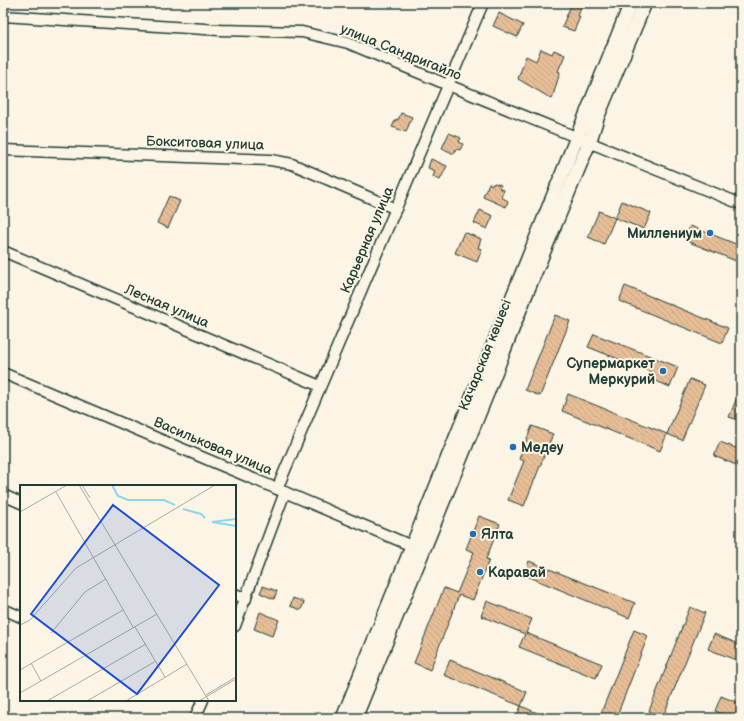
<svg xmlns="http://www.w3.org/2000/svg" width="744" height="721" font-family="'Balsamiq Sans',sans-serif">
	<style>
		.building { fill: url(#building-back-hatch); stroke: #1f3d34 }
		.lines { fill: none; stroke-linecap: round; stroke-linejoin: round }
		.minor-casing { stroke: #1f3d34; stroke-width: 13 }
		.major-casing { stroke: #1f3d34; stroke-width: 16 }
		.minor { stroke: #fcf5e5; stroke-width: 10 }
		.major { stroke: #fcf5e5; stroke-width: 13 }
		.poi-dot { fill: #1f6fb2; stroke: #fcf5e5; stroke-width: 1.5 }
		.labels { text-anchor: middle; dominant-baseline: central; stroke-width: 4; stroke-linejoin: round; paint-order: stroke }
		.street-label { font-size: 14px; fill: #1f3d34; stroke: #fcf5e5 }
		.poi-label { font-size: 14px; font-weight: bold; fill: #1f3d34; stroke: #fcf5e5; text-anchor: start }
		.inset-river { fill: none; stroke: #8ed5f0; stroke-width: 2 }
		.inset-road { fill: none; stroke: #a4ab9e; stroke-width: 1 }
		.view { fill: #1d4ed8; fill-opacity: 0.15; stroke: #1d4ed8; stroke-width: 2 }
		.inset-edge { fill: none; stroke: #1f3d34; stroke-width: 2 }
	</style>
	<defs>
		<pattern id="building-back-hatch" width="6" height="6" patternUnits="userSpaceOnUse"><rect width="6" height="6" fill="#e7be97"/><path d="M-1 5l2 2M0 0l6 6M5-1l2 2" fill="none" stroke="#c6a483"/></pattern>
	</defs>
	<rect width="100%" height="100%" fill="#fcf5e5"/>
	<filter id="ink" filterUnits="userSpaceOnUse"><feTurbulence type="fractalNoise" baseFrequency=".025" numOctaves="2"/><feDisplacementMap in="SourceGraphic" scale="8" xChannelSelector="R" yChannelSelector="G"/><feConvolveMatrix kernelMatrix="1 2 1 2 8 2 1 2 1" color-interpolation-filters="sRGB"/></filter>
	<g filter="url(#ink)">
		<!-- building -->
		<g class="building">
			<path d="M 572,3 L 583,3 L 578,16 L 580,17 L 574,31 L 562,27 Z"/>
			<path d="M 499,13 L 523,25 L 517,37 L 493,26 Z"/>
			<path d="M 541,49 L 552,54 L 554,50 L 565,55 L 558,71 L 560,72 L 552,99 L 518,79 L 526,56 L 536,61 Z"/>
			<path d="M 401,113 L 412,117 L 406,132 L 392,127 L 396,119 L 398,120 Z"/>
			<path d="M 449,133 L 461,138 L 459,142 L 463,144 L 460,150 L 456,149 L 454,154 L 442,148 Z"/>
			<path d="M 431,159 L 447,166 L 440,180 L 433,177 L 435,171 L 428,168 Z"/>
			<path d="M 489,183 L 493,185 L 494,183 L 501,185 L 499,188 L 504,190 L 501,197 L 508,201 L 506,207 L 483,197 Z"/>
			<path d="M 169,196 L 180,201 L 168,228 L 157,223 Z"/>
			<path d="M 622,201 L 651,213 L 644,229 L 615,218 Z"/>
			<path d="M 480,210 L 493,216 L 487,229 L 474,223 Z"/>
			<path d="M 599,211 L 615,218 L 604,244 L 588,237 Z"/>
			<path d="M 690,226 L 741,246 L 741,263 L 684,240 Z"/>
			<path d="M 464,232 L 481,239 L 478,248 L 482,249 L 477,262 L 455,253 Z"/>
			<path d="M 625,286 L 728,328 L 722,343 L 619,301 Z"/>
			<path d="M 555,315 L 570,321 L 540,396 L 525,390 Z"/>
			<path d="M 594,334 L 678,367 L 670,387 L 649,378 L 651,372 L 588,347 Z"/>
			<path d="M 690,379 L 705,385 L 682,440 L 667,434 Z"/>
			<path d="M 741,388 L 741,421 L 729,417 Z"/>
			<path d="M 568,394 L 667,434 L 660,451 L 562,411 Z"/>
			<path d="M 532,426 L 553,434 L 524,506 L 508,500 L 524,461 L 519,459 Z"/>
			<path d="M 720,442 L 741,450 L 741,467 L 714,456 Z"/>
			<path d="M 479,516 L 500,524 L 486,559 L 489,560 L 473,600 L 459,595 L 430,670 L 414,663 L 444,588 L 457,593 L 474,552 L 466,549 Z"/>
			<path d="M 529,561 L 635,603 L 629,618 L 524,575 Z"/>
			<path d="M 263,586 L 277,591 L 274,599 L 260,593 Z"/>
			<path d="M 293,598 L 304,602 L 301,610 L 290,606 Z"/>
			<path d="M 487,601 L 532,619 L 526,633 L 602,664 L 596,678 L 519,647 L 525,634 L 481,616 Z"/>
			<path d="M 690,607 L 705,613 L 663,717 L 649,711 Z"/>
			<path d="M 260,612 L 279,620 L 272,636 L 254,629 Z"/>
			<path d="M 634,630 L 648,636 L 616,718 L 599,718 Z"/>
			<path d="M 714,634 L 741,645 L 741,662 L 708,649 Z"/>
			<path d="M 450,660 L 527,692 L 521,706 L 444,675 Z"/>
			<path d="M 721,696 L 741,704 L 741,718 L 733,718 L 715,711 Z"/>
			<path d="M 521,706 L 549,718 L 516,718 Z"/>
		</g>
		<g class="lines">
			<!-- minor casing -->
			<g class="minor-casing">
				<g id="minor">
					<path d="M 3,16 L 220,30 L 302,32 L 348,43 L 448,85 L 741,204"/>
					<path d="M 3,150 L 271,160 L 292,164 L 396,209"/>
					<path d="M 3,251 L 320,386"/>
					<path d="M 3,373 L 412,546"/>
					<path d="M 277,489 L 483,3"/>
					<path d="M 3,495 L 21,503"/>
					<path d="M 235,594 L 246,599"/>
					<path d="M 3,609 L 21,617"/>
					<path d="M 235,626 L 285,492"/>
					<path d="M 195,718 L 203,700"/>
				</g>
			</g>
			<!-- major casing -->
			<g class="major-casing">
				<g id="major">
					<path d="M 343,718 L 631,3"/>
					<path d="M 355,718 L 488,391 L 526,294 L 589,143 L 597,118 L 645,3"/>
				</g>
			</g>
			<!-- minor -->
			<use href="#minor" class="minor"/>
			<!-- major -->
			<use href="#major" class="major"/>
		</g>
	</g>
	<!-- markers -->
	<g class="poi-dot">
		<circle cx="710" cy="233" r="4"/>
		<circle cx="663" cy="371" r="4"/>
		<circle cx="513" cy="447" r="4"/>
		<circle cx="473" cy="534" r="4"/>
		<circle cx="480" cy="572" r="4"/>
	</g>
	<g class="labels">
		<!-- street labels -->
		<g class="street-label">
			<text transform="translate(401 52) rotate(22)">улица Сандригайло</text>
			<text transform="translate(205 143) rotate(2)">Бокситовая улица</text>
			<text transform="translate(367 240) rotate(-67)">Карьерная улица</text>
			<text transform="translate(167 306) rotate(23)">Лесная улица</text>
			<text transform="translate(485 355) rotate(-68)">Качарская көшесі</text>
			<text transform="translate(213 446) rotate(23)">Васильковая улица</text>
		</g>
		<!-- poi labels -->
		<g class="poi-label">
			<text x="702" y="233" text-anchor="end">Миллениум</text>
			<text x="655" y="363" text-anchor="end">Супермаркет<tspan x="655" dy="16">Меркурий</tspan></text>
			<text x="521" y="447">Медеу</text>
			<text x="481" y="534">Ялта</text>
			<text x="488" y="572">Каравай</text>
		</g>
	</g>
	<!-- overview -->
	<g transform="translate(20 485)">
		<rect width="216" height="216" fill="#fcf5e5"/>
		<path class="inset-river" d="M 92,0 L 98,11 L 108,15 L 144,15 L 155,20M 163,24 L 181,29 L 185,33M 216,34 L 192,37 L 216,41"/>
		<path class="inset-road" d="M 59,0 L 189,216M 62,0 L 70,13M 36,7 L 113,142M 0,27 L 47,0M 0,140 L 10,135 L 56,83 L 195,0M 115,142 L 145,192M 31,148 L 65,107 L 86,94M 11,178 L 21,196M 0,185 L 103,125M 0,208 L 137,129M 186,210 L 216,192M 27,216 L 126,159M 67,216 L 136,176M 106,216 L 167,179M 179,216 L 216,194"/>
		<path class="view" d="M 93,20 L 199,100 L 117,209 L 11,129 Z"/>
		<rect width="216" height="216" class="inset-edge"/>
	</g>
	<!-- margin -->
	<rect width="744" height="721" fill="none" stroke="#fcf5e5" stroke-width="16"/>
	<rect x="8" y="8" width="728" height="705" fill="none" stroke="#1f3d34" stroke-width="1.5" filter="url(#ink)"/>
</svg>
